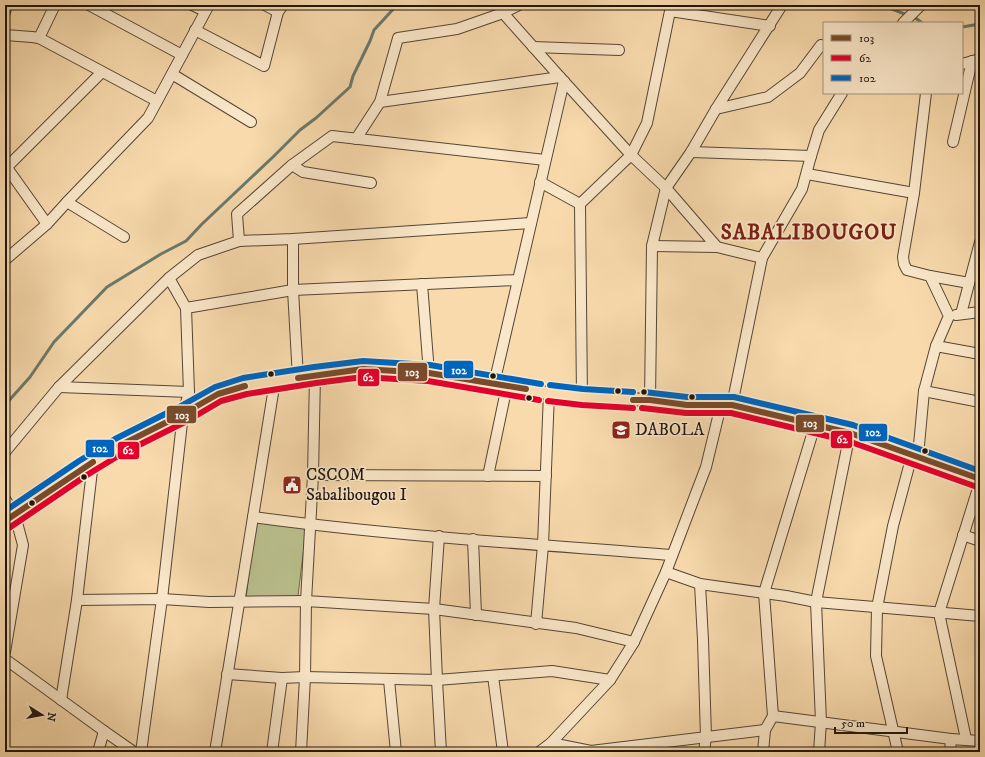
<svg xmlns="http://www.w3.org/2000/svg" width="985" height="757" font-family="'IM FELL DW Pica',serif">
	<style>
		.green { fill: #b9c08d; stroke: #6c6a4d }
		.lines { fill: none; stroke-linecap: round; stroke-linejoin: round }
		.stream { stroke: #6a796c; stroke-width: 3 }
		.minor-casing { stroke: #544635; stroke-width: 12 }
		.major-casing { stroke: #1e150d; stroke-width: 14 }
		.minor { stroke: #fae7c9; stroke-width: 10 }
		.major { stroke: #f8daac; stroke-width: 12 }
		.bus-1-casing { stroke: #fae7c9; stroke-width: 9 }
		.bus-2-casing { stroke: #fae7c9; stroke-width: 9 }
		.bus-3-casing { stroke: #fae7c9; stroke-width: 9 }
		.bus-1 { stroke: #7a4b2a; stroke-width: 6 }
		.bus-2 { stroke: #e4002b; stroke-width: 6 }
		.bus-3 { stroke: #0065bd; stroke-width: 6 }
		.bus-dot { fill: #1e150d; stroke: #fae7c9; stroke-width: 1.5 }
		.labels { text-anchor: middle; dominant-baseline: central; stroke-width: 3.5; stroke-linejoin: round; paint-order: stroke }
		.poi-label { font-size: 17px; fill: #1e150d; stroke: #fae7c9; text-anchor: start }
		.district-label { font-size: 21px; font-weight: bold; letter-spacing: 1px; fill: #7a1f14; stroke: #fae7c9 }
		.line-badge { stroke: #fae7c9; stroke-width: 1.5 }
		.badge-label { font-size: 11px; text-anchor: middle; font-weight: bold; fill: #fff }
	</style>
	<rect width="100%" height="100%" fill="#f8daac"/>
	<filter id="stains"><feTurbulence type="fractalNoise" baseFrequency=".005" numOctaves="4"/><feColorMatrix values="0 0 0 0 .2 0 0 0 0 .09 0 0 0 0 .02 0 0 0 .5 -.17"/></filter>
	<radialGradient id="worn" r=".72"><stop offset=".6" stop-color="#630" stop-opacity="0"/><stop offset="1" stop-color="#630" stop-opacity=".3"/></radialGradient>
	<!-- green -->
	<path class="green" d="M 256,516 L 307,522 L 297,604 L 246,598 Z"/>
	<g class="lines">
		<!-- stream -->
		<g class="stream">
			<path d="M 882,5 L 917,19 L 922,23"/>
			<path d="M 962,27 L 980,24"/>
			<path d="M 5,405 L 30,377 L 54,342 L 107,287 L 161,254 L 186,241 L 202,224 L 273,157 L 300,130 L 316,118 L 350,87 L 353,76 L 370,41 L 374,30 L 397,5"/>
		</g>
		<!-- minor casing -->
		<g class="minor-casing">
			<g id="minor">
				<path d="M 89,5 L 182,55"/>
				<path d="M 192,5 L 205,11"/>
				<path d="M 265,5 L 278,12"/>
				<path d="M 5,12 L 7,5"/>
				<path d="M 503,13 L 560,77 L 631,155 L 666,188 L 717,247 L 762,258"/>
				<path d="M 903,23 L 921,5"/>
				<path d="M 195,30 L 264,66 L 278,12 L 283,5"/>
				<path d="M 5,35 L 32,37 L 39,38 L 157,101"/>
				<path d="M 39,38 L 55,5"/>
				<path d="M 533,47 L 619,50"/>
				<path d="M 962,64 L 980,59"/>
				<path d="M 172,74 L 251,122"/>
				<path d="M 926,93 L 914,193 L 903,257 L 904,264 L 907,270 L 930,276 L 969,283"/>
				<path d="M 380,102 L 560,77"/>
				<path d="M 716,109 L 768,97 L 800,73 L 821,45"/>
				<path d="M 356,139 L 380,102 L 398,38 L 457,29 L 503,13 L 519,5"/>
				<path d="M 953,142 L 972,61"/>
				<path d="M 691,152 L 811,156"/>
				<path d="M 5,165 L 47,224"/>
				<path d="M 292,165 L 303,172 L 371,183"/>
				<path d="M 5,169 L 102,72"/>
				<path d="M 807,174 L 914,193"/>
				<path d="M 540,182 L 580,204"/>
				<path d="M 67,202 L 124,237"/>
				<path d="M 293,239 L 293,290 L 298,378"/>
				<path d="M 239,241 L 237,214 L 292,165 L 332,136 L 545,160"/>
				<path d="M 652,246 L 717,247"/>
				<path d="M 5,260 L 47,224 L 67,202 L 148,118 L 209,5"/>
				<path d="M 422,284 L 429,373"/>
				<path d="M 186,308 L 293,290 L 518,280"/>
				<path d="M 961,314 L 980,242"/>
				<path d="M 956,315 L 980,312"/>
				<path d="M 936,346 L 980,354"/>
				<path d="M 494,384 L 564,81"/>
				<path d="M 59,387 L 189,392"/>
				<path d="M 924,391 L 980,402"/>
				<path d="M 582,397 L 580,204 L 631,155 L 647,123 L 670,11 L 770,26"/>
				<path d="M 650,400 L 652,246 L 666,188 L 691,152 L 716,109 L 782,5"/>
				<path d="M 732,405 L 762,258 L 802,189 L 811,156 L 819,130 L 842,93"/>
				<path d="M 5,452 L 59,387 L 169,278 L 198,255 L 239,241 L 293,239 L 531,223"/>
				<path d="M 918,456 L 924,391 L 936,346 L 949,316 L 930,276"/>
				<path d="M 313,475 L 546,476"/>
				<path d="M 488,476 L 507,386"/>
				<path d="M 5,499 L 15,515 L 23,545 L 5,652"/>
				<path d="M 253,517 C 392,536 532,544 672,555"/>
				<path d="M 963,535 L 980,541"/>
				<path d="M 439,536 L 434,609 L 437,680 L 441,752"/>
				<path d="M 473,539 L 476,615"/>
				<path d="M 666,572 L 700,584 L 786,596 L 816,602 L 980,616"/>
				<path d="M 700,584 L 703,640 L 706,737 L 704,752"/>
				<path d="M 77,600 L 162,599 L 209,602 L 306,601 L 434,609 L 576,628 L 634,642"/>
				<path d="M 536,624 L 543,545 L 549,393"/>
				<path d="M 5,659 L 104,731 L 134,752"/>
				<path d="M 227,674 L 282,678 L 305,677 L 437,680 L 552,671 L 610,680"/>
				<path d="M 493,676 L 503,752"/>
				<path d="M 389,680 L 396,752"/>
				<path d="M 61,700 L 77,600 L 93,462"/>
				<path d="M 773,716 L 951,739 L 980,741"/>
				<path d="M 966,739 L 939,613 L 980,482"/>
				<path d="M 551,743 L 591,751 L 765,730"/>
				<path d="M 98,752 L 104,731"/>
				<path d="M 141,752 L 162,599 L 183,414 L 189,392 L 186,308 L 169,278"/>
				<path d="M 215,752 L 275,381"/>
				<path d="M 272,752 L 282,678"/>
				<path d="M 301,752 L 305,677 L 306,601 L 313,475 L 315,375"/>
				<path d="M 539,752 L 551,743 L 610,680 L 634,642 L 666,572 L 706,467 L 721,405"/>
				<path d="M 763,752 L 765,730 L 773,716 L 764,593 L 815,425"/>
				<path d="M 819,752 L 821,722 L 816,602 L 850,433"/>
				<path d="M 898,752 L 876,656 L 877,608 L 893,526 L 912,455"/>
				<path d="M 950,752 L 951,739"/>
			</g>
		</g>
		<!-- major casing -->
		<g class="major-casing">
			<path id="major" d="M 5,521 L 83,468 L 119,446 L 183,414 L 218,394 L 245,386 L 275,381 L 363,369 L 429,373 L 540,392 L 582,397 L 650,400 L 687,405 L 732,405 L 850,433 L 980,479"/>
		</g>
		<!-- minor -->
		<use href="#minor" class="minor"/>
		<!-- major -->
		<use href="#major" class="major"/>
		<!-- bus-1 casing -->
		<g class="bus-1-casing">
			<g id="bus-1">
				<path d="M 298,378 L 363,369 L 429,373 L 526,389"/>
				<path d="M 633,400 L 650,400 L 687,405 L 732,405 L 850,433 L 980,479"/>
				<path d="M 119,446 L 183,414 L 218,394 L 245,386"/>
				<path d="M 5,521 L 93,462"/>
			</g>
		</g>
		<!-- bus-2 casing -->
		<g class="bus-2-casing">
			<g id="bus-2">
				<path d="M 548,401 L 582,405 L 633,408"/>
				<path d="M 642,408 L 686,413 L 731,413 L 848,441 L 977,487"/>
				<path d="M 9,528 L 87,475 L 123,453 L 187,421 L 221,401 L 247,394 L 316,383 L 363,377 L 428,381 L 539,400"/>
			</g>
		</g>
		<!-- bus-3 casing -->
		<g class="bus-3-casing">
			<g id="bus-3">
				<path d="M 550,385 L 583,389 L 633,392"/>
				<path d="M 644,392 L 687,397 L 734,397 L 853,425 L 980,471"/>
				<path d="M 5,511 L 79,461 L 115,439 L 179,407 L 215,387 L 243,378 L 314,367 L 363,361 L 430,365 L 541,384"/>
			</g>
		</g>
		<!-- bus-1 -->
		<use href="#bus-1" class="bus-1"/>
		<!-- bus-2 -->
		<use href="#bus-2" class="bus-2"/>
		<!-- bus-3 -->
		<use href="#bus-3" class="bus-3"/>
	</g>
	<!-- icons -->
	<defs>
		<g id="school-square" transform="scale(1)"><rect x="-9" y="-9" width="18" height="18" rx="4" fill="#8f2418" stroke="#fae7c9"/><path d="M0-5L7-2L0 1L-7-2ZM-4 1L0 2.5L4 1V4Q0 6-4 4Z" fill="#fff"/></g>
		<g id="civic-square" transform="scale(1)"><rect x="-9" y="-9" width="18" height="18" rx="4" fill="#8f2418" stroke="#fae7c9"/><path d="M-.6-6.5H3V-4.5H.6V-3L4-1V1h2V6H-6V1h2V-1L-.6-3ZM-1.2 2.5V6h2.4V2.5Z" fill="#fff"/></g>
	</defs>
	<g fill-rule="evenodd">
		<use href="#school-square" x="621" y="430"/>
		<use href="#civic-square" x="292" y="485"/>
	</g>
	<!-- markers -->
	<g class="bus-dot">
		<circle cx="271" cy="374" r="3.5"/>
		<circle cx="493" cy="376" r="3.5"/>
		<circle cx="618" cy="391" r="3.5"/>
		<circle cx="644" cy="392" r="3.5"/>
		<circle cx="692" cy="397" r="3.5"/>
		<circle cx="529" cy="398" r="3.5"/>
		<circle cx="925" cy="451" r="3.5"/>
		<circle cx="84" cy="477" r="3.5"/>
		<circle cx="32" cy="503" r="3.5"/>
	</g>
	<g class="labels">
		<!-- poi labels -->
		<g class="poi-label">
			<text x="635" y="430">DABOLA</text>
			<text x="306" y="475">CSCOM<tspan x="306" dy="20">Sabalibougou I</tspan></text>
		</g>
		<!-- district labels -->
		<g class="district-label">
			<text x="809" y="233">SABALIBOUGOU</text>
		</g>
	</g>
	<g class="line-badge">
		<rect x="443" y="360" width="31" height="19" rx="4" fill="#0065bd"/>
		<rect x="397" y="362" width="31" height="20" rx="4" fill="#7a4b2a"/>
		<rect x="357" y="368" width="23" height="19" rx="4" fill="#e4002b"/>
		<rect x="166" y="405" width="31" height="19" rx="4" fill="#7a4b2a"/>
		<rect x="795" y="414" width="30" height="19" rx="4" fill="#7a4b2a"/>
		<rect x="858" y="423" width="30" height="19" rx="4" fill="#0065bd"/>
		<rect x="830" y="430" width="23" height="19" rx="4" fill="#e4002b"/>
		<rect x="85" y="439" width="30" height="19" rx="4" fill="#0065bd"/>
		<rect x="117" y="441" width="23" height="19" rx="4" fill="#e4002b"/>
	</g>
	<g class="badge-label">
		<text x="459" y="374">102</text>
		<text x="412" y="376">103</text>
		<text x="368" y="381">62</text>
		<text x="182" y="419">103</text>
		<text x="810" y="427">103</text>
		<text x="873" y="436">102</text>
		<text x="842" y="443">62</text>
		<text x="100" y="452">102</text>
		<text x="128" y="454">62</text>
	</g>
	<!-- margin -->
	<rect width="985" height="757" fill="none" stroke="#f8daac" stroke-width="20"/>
	<rect x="6" y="6" width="973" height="745" fill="none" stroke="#1e150d" stroke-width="2"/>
	<rect x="10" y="10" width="965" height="737" fill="none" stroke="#1e150d"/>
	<!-- legend -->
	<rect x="823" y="22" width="140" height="72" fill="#fae7c9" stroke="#a2937e"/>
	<rect x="831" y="35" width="20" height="6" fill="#7a4b2a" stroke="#a2937e"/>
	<text x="859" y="42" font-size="12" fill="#1e150d">103</text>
	<rect x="831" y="55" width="20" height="6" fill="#e4002b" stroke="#a2937e"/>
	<text x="859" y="62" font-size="12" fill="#1e150d">62</text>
	<rect x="831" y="75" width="20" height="6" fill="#0065bd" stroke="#a2937e"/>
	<text x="859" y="82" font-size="12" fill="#1e150d">102</text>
	<!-- north arrow -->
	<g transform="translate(42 715) rotate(101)" stroke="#fae7c9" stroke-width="3" paint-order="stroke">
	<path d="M0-3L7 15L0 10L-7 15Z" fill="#1e150d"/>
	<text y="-6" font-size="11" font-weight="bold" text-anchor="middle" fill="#1e150d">N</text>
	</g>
	<!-- scale -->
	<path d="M835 727v6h72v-6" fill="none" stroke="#1e150d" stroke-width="2"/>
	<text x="841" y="727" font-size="12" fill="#1e150d" stroke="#fae7c9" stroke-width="3" paint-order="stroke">50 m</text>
	<rect width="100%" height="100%" filter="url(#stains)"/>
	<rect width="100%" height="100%" fill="url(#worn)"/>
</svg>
